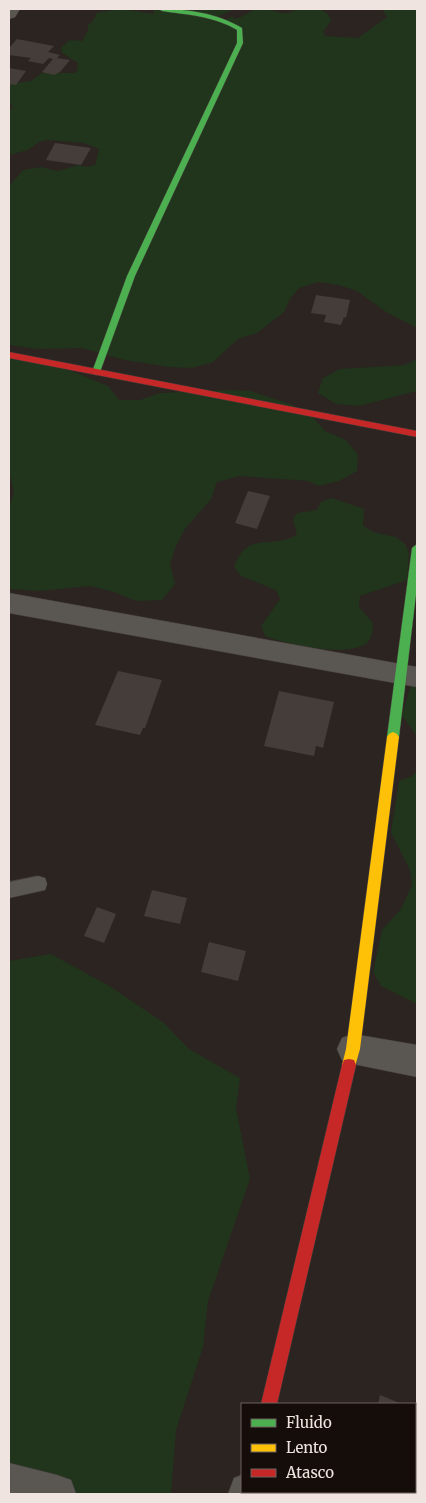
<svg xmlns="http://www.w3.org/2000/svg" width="426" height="1503" font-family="Merriweather,serif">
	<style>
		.green { fill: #21341c }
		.building { fill: #443d3a }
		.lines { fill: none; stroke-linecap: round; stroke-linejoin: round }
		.lane-casing { stroke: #46403c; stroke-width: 1 }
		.street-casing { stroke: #46403c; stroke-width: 1 }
		.fast-casing { stroke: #46403c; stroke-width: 1 }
		.slow-casing { stroke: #46403c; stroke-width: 1 }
		.jam-casing { stroke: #46403c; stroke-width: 1 }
		.lane { fill: #5a5651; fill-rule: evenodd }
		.street { fill: #5a5651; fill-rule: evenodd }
		.fast { fill: #4caf50; fill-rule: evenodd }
		.slow { fill: #ffc107; fill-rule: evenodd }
		.jam { fill: #c62828; fill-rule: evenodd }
	</style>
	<rect width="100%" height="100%" fill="#2c2420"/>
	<!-- green -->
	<g class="green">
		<path d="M 121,9 L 154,14 L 153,9 L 234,9 L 219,16 L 226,20 L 232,16 L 235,19 C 243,17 249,12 256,9 C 267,6 277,14 287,13 C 291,13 294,10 298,9 C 310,6 328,7 331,21 L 323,32 L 325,36 L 358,38 L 387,17 L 382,9 L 417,9 L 417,328 L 386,312 L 357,291 L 339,285 L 318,282 L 299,288 L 290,299 L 284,312 L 257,333 L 238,339 L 213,362 L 192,368 L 169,367 L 125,360 L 82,348 L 38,349 L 9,345 L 9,186 L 23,170 L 41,167 L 58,171 L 78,165 L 86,167 L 95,165 L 99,149 L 84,143 L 48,140 L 39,142 L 28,150 L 9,155 L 9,111 L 13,107 L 9,101 L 9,84 L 31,81 L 42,73 L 75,73 L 77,71 L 78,63 L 62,53 L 61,48 L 70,40 L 82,41 L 88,30 L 88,25 L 93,21 L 97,13 Z"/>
		<path d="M 11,357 L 72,371 L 108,386 L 119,400 L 140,400 L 160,393 L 228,390 L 250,391 L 293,405 L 312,416 L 325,431 L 346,440 L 358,455 L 357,471 L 339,481 L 319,486 L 308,481 L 240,476 L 217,482 L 211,499 L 185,529 L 176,546 L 170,564 L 175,584 L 162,600 L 136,601 L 114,592 L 90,586 L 40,591 L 9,589 L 9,508 L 14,493 L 11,478 L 9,478 L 9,358 Z"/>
		<path d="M 417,359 L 417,391 L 359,406 L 336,404 L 318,393 L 323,378 L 340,369 L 405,365 Z"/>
		<path d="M 332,498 L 364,509 L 363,526 L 373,532 L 396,537 L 405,544 L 409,553 L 407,580 L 360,596 L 359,607 L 373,623 C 373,630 372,637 368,642 C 351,659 285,644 265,636 L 261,626 L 280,599 L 276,590 L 241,576 L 234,567 C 247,530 270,550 297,535 L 293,520 L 297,513 L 317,510 L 321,502 Z"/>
		<path d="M 417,684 L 417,737 L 402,715 L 411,685 Z"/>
		<path d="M 417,771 L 417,1004 L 381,986 L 373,972 L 382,930 L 401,909 L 412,885 L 410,870 L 391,832 L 399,781 L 412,776 Z"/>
		<path d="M 51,954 L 111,987 L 164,1023 L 189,1049 L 240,1078 L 236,1108 L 250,1179 L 208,1301 L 203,1347 L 176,1430 L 171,1494 L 9,1494 L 9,961 Z"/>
	</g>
	<!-- building -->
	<g class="building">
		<path d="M 17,39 L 54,46 L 48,52 L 60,55 L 57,58 L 70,60 L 60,72 L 54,75 L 42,72 L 53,59 L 49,58 L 43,64 L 28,61 L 31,58 L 9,55 L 9,48 Z"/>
		<path d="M 9,68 L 26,71 L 16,85 L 11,84 L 9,88 Z"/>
		<path d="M 55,143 L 91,148 L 81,165 L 46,160 Z"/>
		<path d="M 316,295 L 350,300 L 346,318 L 344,317 L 341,325 L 324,322 L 326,315 L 311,313 Z"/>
		<path d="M 248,491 L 270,496 L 257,529 L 235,523 Z"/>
		<path d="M 118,671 L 162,680 L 145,728 L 143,728 L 140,735 L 95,725 Z"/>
		<path d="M 279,691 L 334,702 L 323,748 L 316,746 L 314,756 L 264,746 Z"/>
		<path d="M 152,890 L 187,898 L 180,924 L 144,916 Z"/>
		<path d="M 97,907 L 116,914 L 104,943 L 84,936 Z"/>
		<path d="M 209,942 L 246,951 L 238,981 L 201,972 Z"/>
		<path d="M 380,1395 L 402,1404 L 378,1404 Z"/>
		<path d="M 415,1410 L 417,1411 L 417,1479 L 415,1478 Z"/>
	</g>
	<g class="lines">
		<!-- lane casing -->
		<g class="lane-casing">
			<path id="lane" d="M 38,876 L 45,878 L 47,884 L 45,890 L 9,898 L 9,882 Z"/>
		</g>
		<!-- street casing -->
		<g class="street-casing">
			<g id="street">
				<path d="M 9,9 L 20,9 L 15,17 L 9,19 Z"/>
				<path d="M 9,593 L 417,667 L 417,687 L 9,613 Z"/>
				<path d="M 353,1034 L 417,1045 L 417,1077 L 353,1064 L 342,1060 L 337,1049 L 342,1038 Z"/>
				<path d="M 9,1463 L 57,1475 L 71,1480 L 76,1494 L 9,1494 Z"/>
				<path d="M 242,1475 L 242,1492 L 267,1492 L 266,1494 L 228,1494 L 234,1478 Z"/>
			</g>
		</g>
		<!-- fast casing -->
		<g class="fast-casing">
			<g id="fast">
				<path d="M 159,9 C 188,9 217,13 242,28 L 243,43 L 135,276 L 100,372 L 96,375 L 92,372 L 127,276 L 237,43 L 237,30 C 214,16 188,15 162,11 Z"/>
				<path d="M 417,544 L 417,586 L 399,737 L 397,740 L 389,740 L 387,737 L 412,548 Z"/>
			</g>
		</g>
		<!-- slow casing -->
		<g class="slow-casing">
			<path id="slow" d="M 393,732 L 397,734 L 399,737 L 360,1049 L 354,1070 L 349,1071 L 344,1070 L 342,1065 L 346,1049 L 387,737 L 389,734 Z"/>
		</g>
		<!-- jam casing -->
		<g class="jam-casing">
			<g id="jam">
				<path d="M 9,352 L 417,431 L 417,437 L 9,358 Z"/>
				<path d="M 349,1059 L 354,1060 L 356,1065 L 277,1404 L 261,1404 L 342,1065 L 344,1060 Z"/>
			</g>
		</g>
		<!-- lane -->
		<use href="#lane" class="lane"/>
		<!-- street -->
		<use href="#street" class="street"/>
		<!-- fast -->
		<use href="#fast" class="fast"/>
		<!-- slow -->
		<use href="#slow" class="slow"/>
		<!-- jam -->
		<use href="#jam" class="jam"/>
	</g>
	<!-- border -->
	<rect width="426" height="1503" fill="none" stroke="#efe4df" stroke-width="20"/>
	<!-- legend -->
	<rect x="241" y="1403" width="175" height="90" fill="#140d0a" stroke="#6c635f"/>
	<rect x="251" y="1419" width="25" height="8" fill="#4caf50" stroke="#6c635f"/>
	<text x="286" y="1428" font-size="15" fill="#efe4df">Fluido</text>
	<rect x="251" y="1444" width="25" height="8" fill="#ffc107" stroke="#6c635f"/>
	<text x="286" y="1453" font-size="15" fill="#efe4df">Lento</text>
	<rect x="251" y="1469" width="25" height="8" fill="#c62828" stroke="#6c635f"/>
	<text x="286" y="1478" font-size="15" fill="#efe4df">Atasco</text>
</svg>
